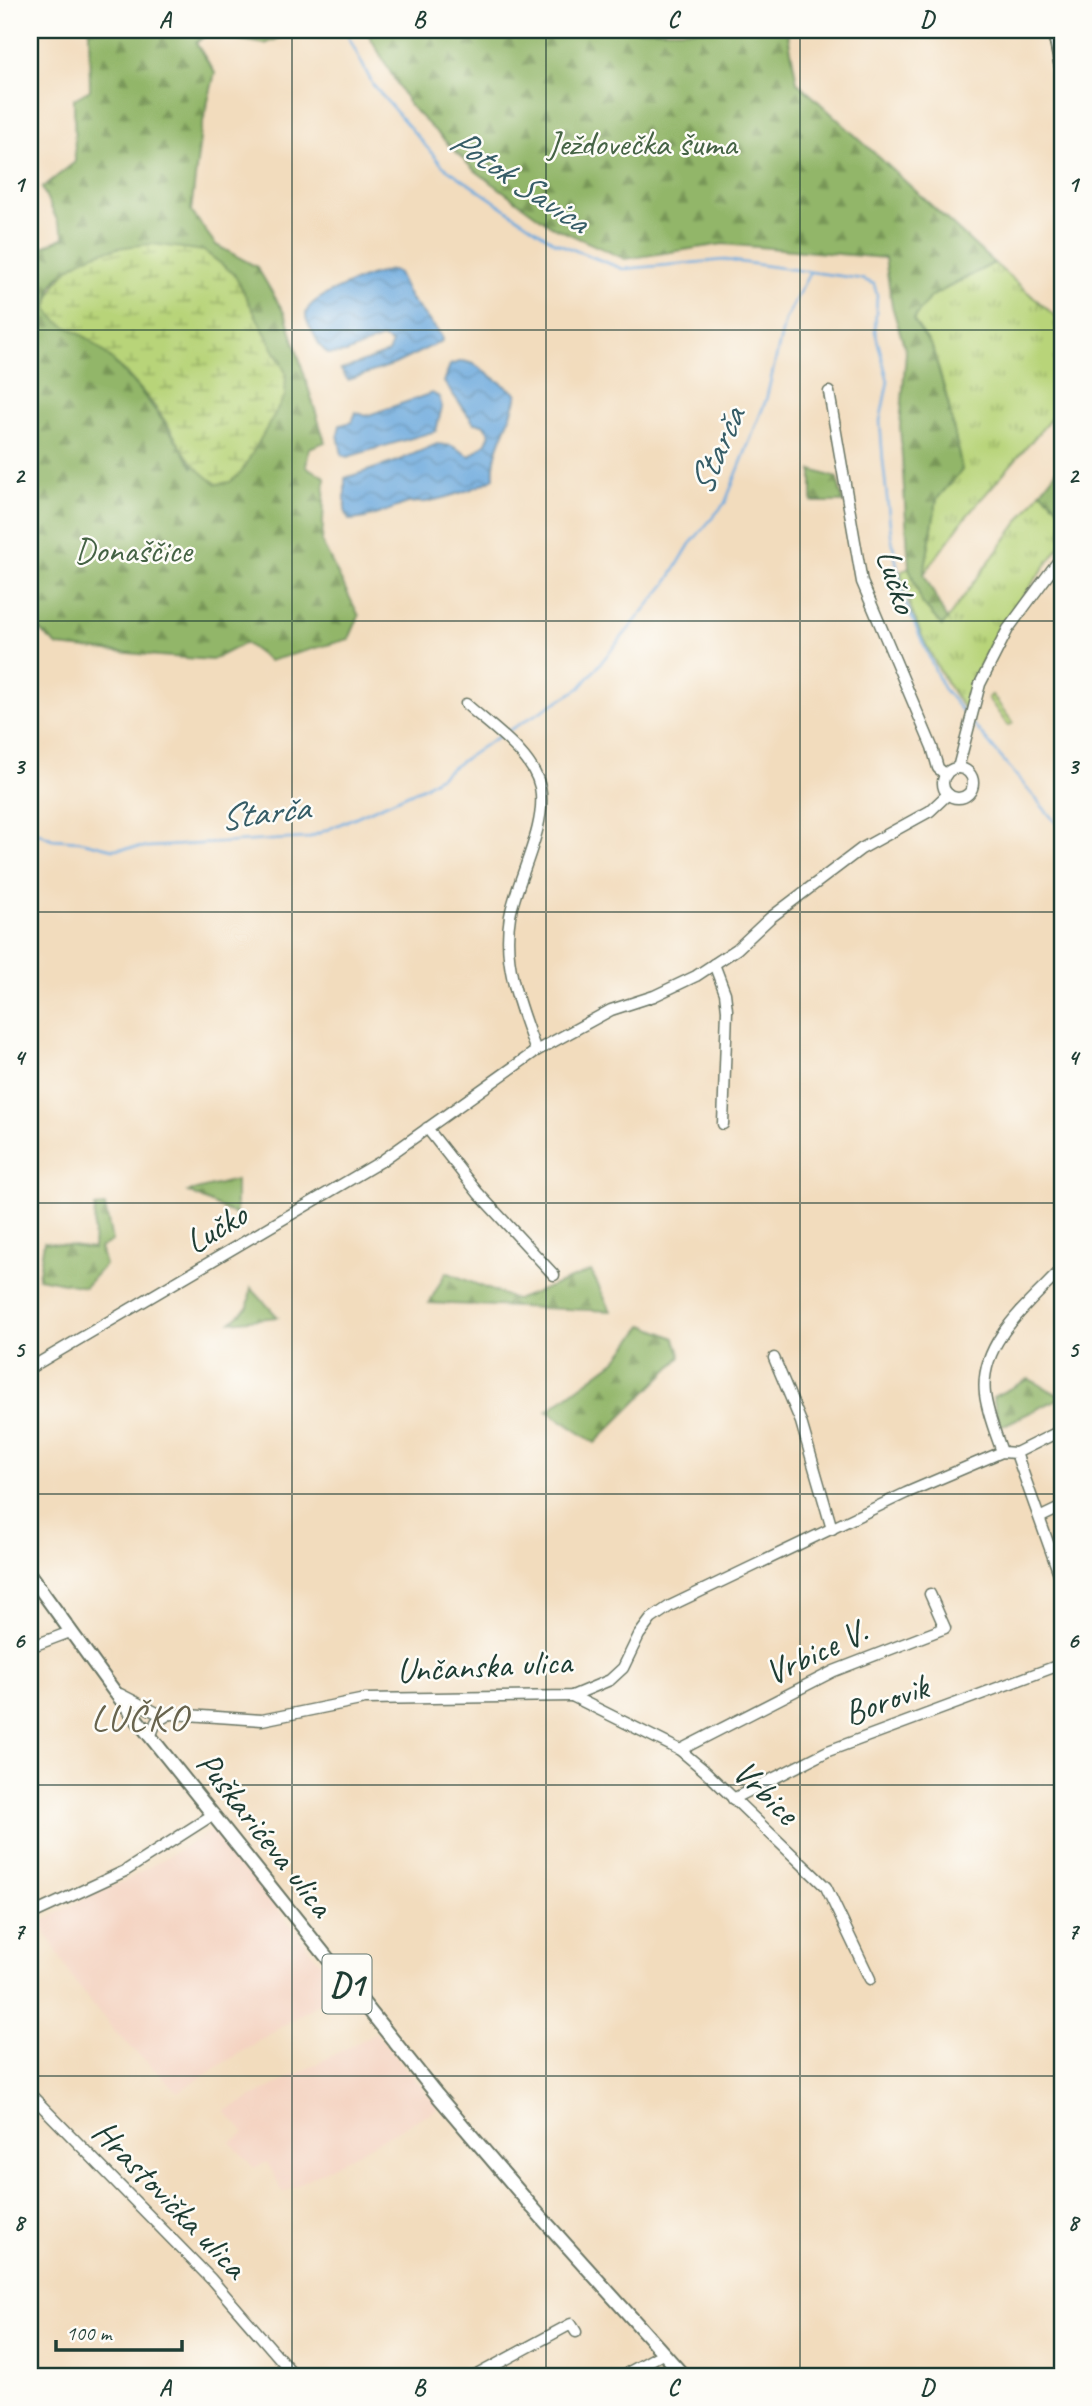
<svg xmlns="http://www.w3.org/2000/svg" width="1092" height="2406" font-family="Caveat,sans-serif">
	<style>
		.built { fill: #f4d3c1 }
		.grass { fill: url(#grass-tufts); stroke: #6c8856; stroke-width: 2 }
		.forest { fill: url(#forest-firs); stroke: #587a4e; stroke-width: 2; fill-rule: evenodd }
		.wetland { fill: url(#wetland-marsh); stroke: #6c8856; stroke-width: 2 }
		.green { fill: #b8d479; stroke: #6c8856; stroke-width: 2 }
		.water { fill: url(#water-waves); stroke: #467388; stroke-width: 2 }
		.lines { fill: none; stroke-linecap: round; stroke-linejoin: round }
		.stream { stroke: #6ca9dd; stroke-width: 2.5 }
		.minor-casing { stroke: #697564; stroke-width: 13 }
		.major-casing { stroke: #697564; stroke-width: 16 }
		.highway-casing { stroke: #697564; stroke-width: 18 }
		.minor { stroke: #fff; stroke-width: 10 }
		.major { stroke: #fff; stroke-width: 12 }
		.highway { stroke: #fff; stroke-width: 14 }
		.grid { fill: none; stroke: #1f3d34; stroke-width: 2; stroke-opacity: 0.55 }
		.labels { text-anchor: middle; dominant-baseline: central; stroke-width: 5; stroke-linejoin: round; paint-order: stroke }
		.shield { fill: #fdfcf7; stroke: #62766e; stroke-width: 2 }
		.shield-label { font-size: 33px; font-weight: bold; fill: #1f3d34 }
		.park-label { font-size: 35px; fill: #456345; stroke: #fdfcf7 }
		.street-label { font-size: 35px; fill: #1f3d34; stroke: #fdfcf7 }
		.water-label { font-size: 37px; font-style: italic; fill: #365d67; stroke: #fdfcf7 }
		.quarter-label { font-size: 38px; letter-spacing: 2px; fill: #68644e; stroke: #fdfcf7 }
		.neatline { fill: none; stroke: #1f3d34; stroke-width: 2.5 }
		.grid-label { font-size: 23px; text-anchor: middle; font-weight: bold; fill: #1f3d34 }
	</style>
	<defs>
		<pattern id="grass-tufts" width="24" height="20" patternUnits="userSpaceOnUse" patternTransform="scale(1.75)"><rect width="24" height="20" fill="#b8d479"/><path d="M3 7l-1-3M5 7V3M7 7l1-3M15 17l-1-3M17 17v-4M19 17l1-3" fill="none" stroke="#95ad64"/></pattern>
		<pattern id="forest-firs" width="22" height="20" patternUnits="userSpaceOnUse" patternTransform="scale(1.75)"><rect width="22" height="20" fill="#92b669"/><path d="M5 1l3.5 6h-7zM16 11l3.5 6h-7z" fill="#779557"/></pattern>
		<pattern id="wetland-marsh" width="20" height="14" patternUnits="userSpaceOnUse" patternTransform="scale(1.75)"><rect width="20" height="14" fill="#b8d479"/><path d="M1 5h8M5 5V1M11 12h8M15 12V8" fill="none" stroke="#95ad64"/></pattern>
		<pattern id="water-waves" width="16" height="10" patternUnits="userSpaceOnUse" patternTransform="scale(1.75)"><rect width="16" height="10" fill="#6ca9dd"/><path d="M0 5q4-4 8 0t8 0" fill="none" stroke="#588bb4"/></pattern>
	</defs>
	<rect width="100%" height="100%" fill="#fdfcf7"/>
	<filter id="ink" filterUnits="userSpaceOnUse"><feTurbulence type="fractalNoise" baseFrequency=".0143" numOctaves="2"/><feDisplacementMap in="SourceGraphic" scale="14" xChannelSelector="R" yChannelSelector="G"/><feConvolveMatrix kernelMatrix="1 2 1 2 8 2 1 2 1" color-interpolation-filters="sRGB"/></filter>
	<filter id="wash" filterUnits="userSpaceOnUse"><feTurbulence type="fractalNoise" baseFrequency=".00686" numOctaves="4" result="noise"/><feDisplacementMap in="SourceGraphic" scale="28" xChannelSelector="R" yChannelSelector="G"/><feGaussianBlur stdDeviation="1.57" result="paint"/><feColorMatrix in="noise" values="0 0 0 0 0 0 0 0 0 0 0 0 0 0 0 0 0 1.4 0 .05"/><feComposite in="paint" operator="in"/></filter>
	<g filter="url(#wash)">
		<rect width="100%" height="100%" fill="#f2dcbd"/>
		<!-- built -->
		<g class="built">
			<path d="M 215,1829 L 341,1989 L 178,2092 L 116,2033 L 75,1982 L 40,1923 L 83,1899 L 129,1879 Z"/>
			<path d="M 376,2033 L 439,2108 L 283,2193 L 267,2162 L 254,2168 L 230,2142 L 245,2133 L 225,2111 Z"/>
		</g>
		<!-- grass -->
		<g class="grass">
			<path d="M 994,263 L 1062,322 L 1062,406 L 964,519 L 924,574 L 937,498 L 962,470 L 948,402 L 932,347 L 913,320 L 930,297 Z"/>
			<path d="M 1041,491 L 1062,511 L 1062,543 L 997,632 L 979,668 L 966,711 C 938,674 909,617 901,572 L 909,567 L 922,603 L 942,626 Z"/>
		</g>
		<!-- forest -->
		<g class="forest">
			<path d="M 89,30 L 298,30 L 265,44 L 207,34 L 196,43 L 215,73 L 201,130 L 191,211 L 216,245 L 257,267 L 286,316 L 325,442 L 309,448 L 306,467 L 325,477 L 322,543 L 359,616 L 349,639 L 269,661 L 245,643 L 212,660 L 159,656 L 58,646 L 30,622 L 30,231 L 41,248 L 65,237 L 42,188 L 75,162 L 74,99 L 90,90 ZM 204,251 L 234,274 L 193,467 C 165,421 135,379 94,343 C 77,328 62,330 47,308 L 51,288 L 59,276 Z"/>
			<path d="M 366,30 L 787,30 L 797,82 L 994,263 L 930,297 L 913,320 L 932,347 L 948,402 L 962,470 L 937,499 L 924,574 L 947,620 L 942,626 L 922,603 L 909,567 L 900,426 L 906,352 L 892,306 L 885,258 L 723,244 L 625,259 L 551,226 L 473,169 L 410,106 Z"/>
			<path d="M 1062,464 L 1062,511 L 1041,491 Z"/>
			<path d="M 812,470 L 837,478 L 843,502 L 812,502 Z"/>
			<path d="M 236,1180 L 236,1215 L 188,1192 Z"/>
			<path d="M 105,1206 L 112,1241 L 100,1248 L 105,1265 L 85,1287 L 38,1278 L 44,1242 L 93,1249 L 95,1207 Z"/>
			<path d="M 591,1271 L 611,1311 L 429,1303 L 446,1272 L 516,1300 Z"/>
			<path d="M 251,1288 L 278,1317 L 231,1322 L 248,1307 Z"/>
			<path d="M 644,1325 L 675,1338 L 681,1357 L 595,1443 L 547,1411 L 616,1360 Z"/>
			<path d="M 1029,1379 L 1062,1397 L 1000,1427 L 993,1397 Z"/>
		</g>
		<!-- wetland -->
		<path class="wetland" d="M 153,244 L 204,251 L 234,274 L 286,373 L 285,396 L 241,473 L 230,482 L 217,484 C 185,462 184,449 163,418 C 145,392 118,363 93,343 C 76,328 61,330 47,308 C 58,256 106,247 153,244 Z"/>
		<!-- green -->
		<path class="green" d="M 992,695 L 1013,723 L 1008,726 L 988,698 Z"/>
		<!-- water -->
		<g class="water">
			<path d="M 392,270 L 398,273 L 410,298 L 441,335 L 442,341 L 395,364 L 348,380 L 341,370 L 388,353 L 392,343 L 382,338 L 346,353 L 329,354 C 320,349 317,340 313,332 C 309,325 304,318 307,311 C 312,295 375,273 392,270 Z"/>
			<path d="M 463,361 L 474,364 L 517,394 C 512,423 491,448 494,478 C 477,489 447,498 426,502 C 419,503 412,501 405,504 C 388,510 367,520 349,520 L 345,510 L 345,478 L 395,462 L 437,444 L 452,446 L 470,456 L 486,443 L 490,434 L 483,424 L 474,423 L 444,382 L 450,365 Z"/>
			<path d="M 432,393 L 439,397 L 442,407 L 436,431 L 347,457 L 342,455 L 338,434 L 340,425 L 352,422 L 356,412 L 366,416 Z"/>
		</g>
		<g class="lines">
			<!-- stream -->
			<g class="stream">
				<path d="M 345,30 L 373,85 L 443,166 L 554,242 L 623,269 L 725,260 L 862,279 L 874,284 L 877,295 L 875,331 L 888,381 L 880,421 L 883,461 L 891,534 L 903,598 L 943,688 L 967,717"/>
				<path d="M 973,724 L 1062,830"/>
				<path d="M 30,829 L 52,839 L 80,841 L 113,849 L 308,838 L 424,787 L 488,743 L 580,688 L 666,584 L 690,544 L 725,503 L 766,400 L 785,320 L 810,272"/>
			</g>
		</g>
	</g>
	<g filter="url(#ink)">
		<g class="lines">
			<!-- minor casing -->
			<g class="minor-casing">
				<g id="minor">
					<path d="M 829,392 L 862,582 L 932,747 L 938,768 L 946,775"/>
					<path d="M 466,704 C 490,726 533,754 540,787 C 548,826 517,878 510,916 C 502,964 520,1007 536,1051"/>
					<path d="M 958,768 L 980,684 L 1008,629 L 1062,556"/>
					<circle cx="958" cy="783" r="15"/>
					<path d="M 714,964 L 725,993 L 727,1010 L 723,1124"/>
					<path d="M 427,1128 L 478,1193 L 554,1275"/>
					<path d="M 774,1358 L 801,1422 L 832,1529"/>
					<path d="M 30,1368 L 380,1162 L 536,1051 L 611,1010 L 654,996 L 696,976 L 737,949 L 770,918 L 861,849 L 930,811 L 948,794"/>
					<path d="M 1002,1452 C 996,1434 987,1413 985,1394 C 979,1342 1029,1304 1062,1269"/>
					<path d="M 1016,1453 L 1062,1430"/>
					<path d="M 1041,1517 L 1062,1507"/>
					<path d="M 30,1647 L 70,1632"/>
					<path d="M 120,1694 L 157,1713 L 262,1720 L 365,1699 L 572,1696 L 610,1680 L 623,1668 L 639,1635 L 651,1619 L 670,1606 L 906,1493 L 1002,1452 L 1016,1453 L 1062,1582"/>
					<path d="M 572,1696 L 680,1750 L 705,1771 L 826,1887 L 870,1979"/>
					<path d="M 151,1735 L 156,1722 L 168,1715"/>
					<path d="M 680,1750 L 834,1671 L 945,1628 L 930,1594"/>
					<path d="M 733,1799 L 828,1751 L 1062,1664"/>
					<path d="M 30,1915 L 125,1871 L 214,1814"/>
					<path d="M 30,2094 L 211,2279 L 295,2376"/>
					<path d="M 475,2376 L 571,2324 L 576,2332"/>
					<path d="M 622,2376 L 664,2353"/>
				</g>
			</g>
			<!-- major casing -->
			<g class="major-casing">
				<path id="major" d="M 30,1575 L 114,1691 L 437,2095 L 533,2208 L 684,2376"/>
			</g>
			<!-- highway casing -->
			<g class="highway-casing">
				<path id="highway" d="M 1055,30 L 1062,65"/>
			</g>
			<!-- minor -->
			<use href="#minor" class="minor"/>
			<!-- major -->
			<use href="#major" class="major"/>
			<!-- highway -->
			<use href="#highway" class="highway"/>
		</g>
	</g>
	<!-- grid -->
	<path class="grid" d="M 292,30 L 292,2376M 546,30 L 546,2376M 800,30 L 800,2376M 30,330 L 1062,330M 30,621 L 1062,621M 30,912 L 1062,912M 30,1203 L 1062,1203M 30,1494 L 1062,1494M 30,1785 L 1062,1785M 30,2076 L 1062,2076"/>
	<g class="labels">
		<!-- shield labels -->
		<rect class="shield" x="322.5" y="1954.5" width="49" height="59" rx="5"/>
		<g class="shield-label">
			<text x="347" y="1984">D1</text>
		</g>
		<!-- park labels -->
		<g class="park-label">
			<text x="642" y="143">Ježdovečka šuma</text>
			<text x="133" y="550">Donaščice</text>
		</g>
		<!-- street labels -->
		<g class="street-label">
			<text transform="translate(897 581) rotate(72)">Lučko</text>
			<text transform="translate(216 1228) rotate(-31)">Lučko</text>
			<text transform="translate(816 1652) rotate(-25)">Vrbice V.</text>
			<text transform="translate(484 1666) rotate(-3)">Unčanska ulica</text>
			<text transform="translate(886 1700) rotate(-20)">Borovik</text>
			<text transform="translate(766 1792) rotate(44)">Vrbice</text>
			<text transform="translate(265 1834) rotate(52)">Puškarićeva ulica</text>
			<text transform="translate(170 2199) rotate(46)">Hrastovička ulica</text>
		</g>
		<!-- water labels -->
		<g class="water-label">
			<text transform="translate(520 180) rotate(34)">Potok Savica</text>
			<text transform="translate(716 451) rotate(-66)">Starča</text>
			<text transform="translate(264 812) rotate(-7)">Starča</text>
		</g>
		<!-- quarter labels -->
		<g class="quarter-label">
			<text x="140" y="1717">LUČKO</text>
		</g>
	</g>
	<!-- margin -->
	<rect width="1092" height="2406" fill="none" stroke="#fdfcf7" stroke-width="77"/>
	<!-- scale -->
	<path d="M56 2340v10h126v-10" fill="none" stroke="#1f3d34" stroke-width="3.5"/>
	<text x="66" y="2340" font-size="21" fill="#1f3d34" stroke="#fdfcf7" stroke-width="5" paint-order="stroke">100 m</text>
	<rect x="38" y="38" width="1016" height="2330" class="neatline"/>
	<g class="grid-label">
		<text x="165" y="27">A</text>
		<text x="419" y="27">B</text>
		<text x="673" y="27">C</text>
		<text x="927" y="27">D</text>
		<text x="19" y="192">1</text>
		<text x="1073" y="192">1</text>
		<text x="19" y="483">2</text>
		<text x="1073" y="483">2</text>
		<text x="19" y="774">3</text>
		<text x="1073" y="774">3</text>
		<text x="19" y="1065">4</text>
		<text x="1073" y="1065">4</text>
		<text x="19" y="1357">5</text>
		<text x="1073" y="1357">5</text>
		<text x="19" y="1648">6</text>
		<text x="1073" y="1648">6</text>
		<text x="19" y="1939">7</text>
		<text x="1073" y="1939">7</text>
		<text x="19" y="2230">8</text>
		<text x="1073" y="2230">8</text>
		<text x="165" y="2395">A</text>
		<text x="419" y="2395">B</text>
		<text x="673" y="2395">C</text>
		<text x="927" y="2395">D</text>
	</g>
</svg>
